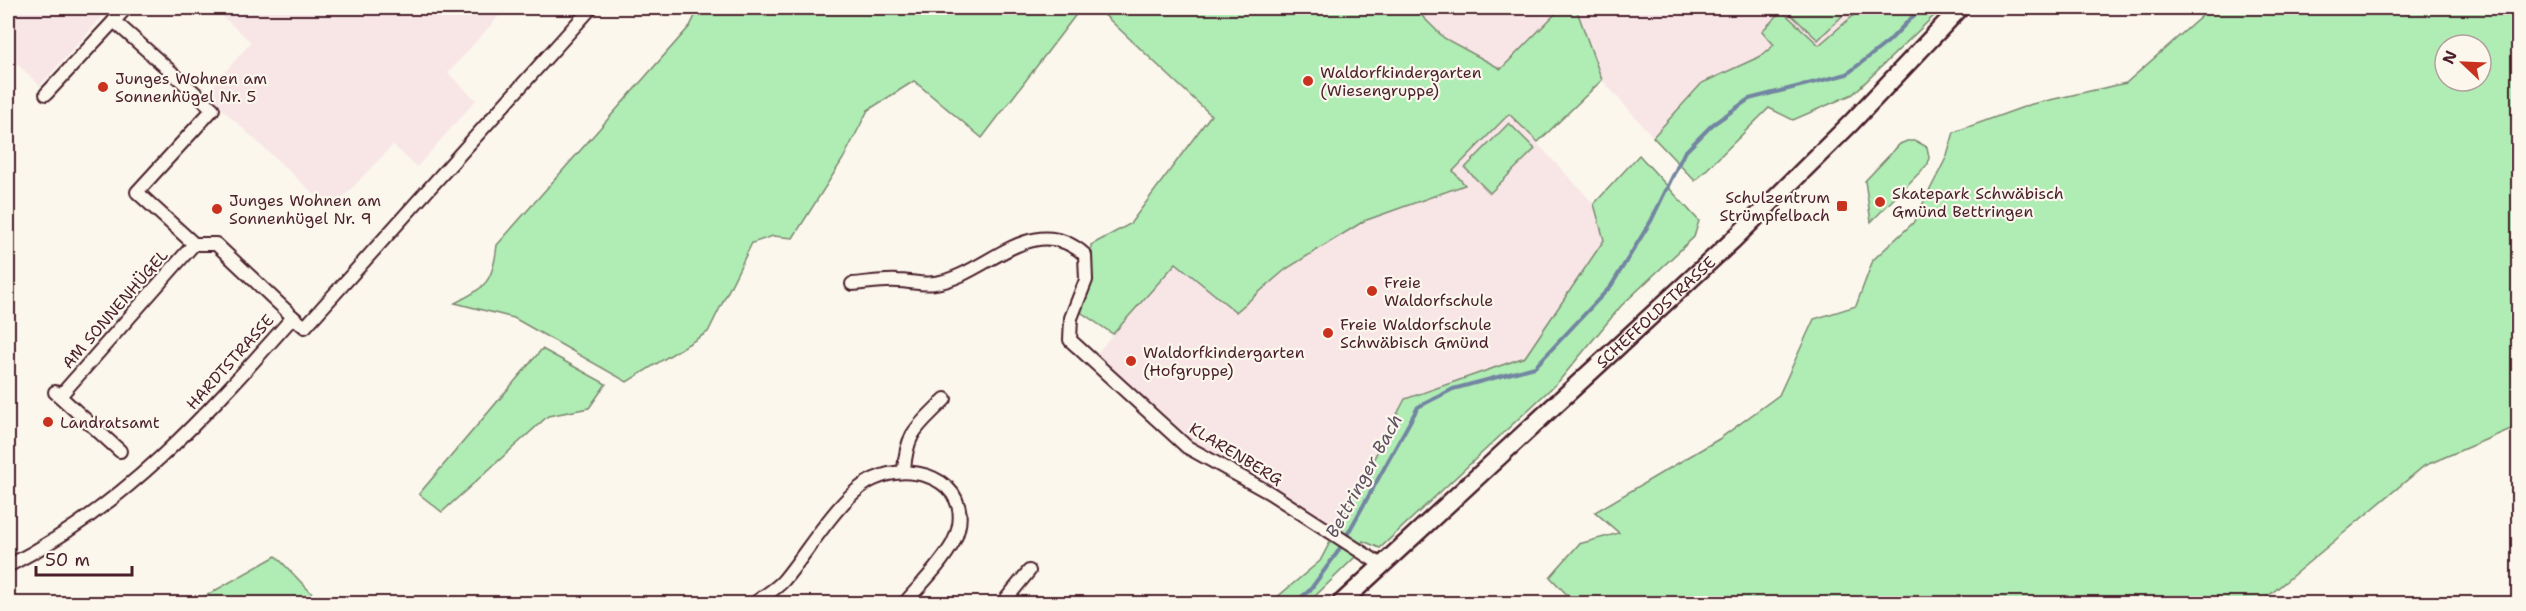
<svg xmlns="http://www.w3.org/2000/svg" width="2526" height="611" font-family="'Shantell Sans',sans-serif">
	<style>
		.built { fill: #f8e6e7 }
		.green { fill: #afedb4; stroke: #7c8670; stroke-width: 1.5; fill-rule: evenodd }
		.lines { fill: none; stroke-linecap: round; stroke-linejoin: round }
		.stream { stroke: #7385a1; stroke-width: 4 }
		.minor-casing { stroke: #4a1f2b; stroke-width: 16 }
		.secondary-casing { stroke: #4a1f2b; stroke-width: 21 }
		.minor { stroke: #fbf7ec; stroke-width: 12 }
		.secondary { stroke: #fbf7ec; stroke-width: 16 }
		.poi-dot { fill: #c8321e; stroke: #fbf7ec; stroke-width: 2 }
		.labels { text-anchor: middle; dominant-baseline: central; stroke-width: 4.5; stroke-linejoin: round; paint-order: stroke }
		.poi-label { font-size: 16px; fill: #4a1f2b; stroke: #fbf7ec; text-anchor: start }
		.street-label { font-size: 16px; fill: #4a1f2b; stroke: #fbf7ec }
		.water-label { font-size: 18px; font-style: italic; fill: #5f5266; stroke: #fbf7ec }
	</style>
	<rect width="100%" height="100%" fill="#fbf7ec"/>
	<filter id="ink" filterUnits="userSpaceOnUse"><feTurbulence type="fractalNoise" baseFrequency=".0167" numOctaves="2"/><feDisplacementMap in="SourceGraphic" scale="12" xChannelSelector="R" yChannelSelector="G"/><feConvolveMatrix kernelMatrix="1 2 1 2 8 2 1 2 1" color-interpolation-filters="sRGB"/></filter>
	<g filter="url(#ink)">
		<!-- built -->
		<g class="built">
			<path d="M 8,8 L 110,8 L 40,86 L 8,55 Z"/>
			<path d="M 213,8 L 506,8 L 448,73 L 476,100 L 417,167 L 393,145 L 331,210 L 206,94 L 251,42 Z"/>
			<path d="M 1414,8 L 1561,8 L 1501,69 L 1444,38 Z"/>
			<path d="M 1576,8 L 1862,8 L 1819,45 L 1782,11 L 1774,45 L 1761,56 L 1702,83 L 1653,137 L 1602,80 Z"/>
			<path d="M 1509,113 L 1594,204 L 1604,240 L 1525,357 L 1405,399 L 1337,528 L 1187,441 L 1096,354 L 1176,263 L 1236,311 L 1286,269 L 1365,221 L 1464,185 L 1453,171 Z"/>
		</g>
		<!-- green -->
		<g class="green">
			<path d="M 699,8 L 1081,8 L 982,138 L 914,81 L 868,110 L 843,159 L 793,238 L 773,236 L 752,243 L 708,332 L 627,382 L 514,318 L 455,303 C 486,287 493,282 497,245 L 690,26 Z"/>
			<path d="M 1097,8 L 1414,8 L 1444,38 L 1501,69 L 1561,8 L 1576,8 L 1602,80 L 1538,142 L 1509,114 L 1453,171 L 1465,185 L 1364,221 L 1286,269 L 1236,312 L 1176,263 L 1113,334 L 1079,311 L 1091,281 L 1091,245 L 1130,224 L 1211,115 Z"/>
			<path d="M 1784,8 L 1850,8 L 1818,40 Z"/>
			<path d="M 1862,8 L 1942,8 L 1853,94 L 1793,120 L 1769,108 L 1695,181 L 1653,137 L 1702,83 L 1761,56 L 1774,45 L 1762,31 L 1782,11 L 1819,45 Z"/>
			<path d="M 2211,8 L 2518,8 L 2518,426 L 2424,466 L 2260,603 L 1576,604 L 1550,577 L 1579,544 L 1619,533 L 1595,512 L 1719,439 L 1779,395 L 1814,319 L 1856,306 L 1873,260 L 1913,223 L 1947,156 L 1954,132 L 2032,104 L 2126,83 ZM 2445,45 L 2481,45 L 2481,81 L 2445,81 Z"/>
			<path d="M 1509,123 L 1535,149 L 1490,193 L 1465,168 Z"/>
			<path d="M 1907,141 L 1916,141 L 1927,147 L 1929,157 L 1928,164 L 1871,222 L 1865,181 L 1900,144 Z"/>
			<path d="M 1639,155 L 1699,221 L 1694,237 L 1621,306 L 1559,381 L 1380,548 L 1363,541 L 1354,558 L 1308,603 L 1269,604 L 1320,561 L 1405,399 L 1525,357 L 1604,240 L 1594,204 Z"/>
			<path d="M 542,349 L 606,384 L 589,408 L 548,416 L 442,512 L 419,494 Z"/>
			<path d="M 276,556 L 321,603 L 193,603 Z"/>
		</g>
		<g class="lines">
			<!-- stream -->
			<path class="stream" d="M 1293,604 L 1310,590 L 1337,553 L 1418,407 L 1453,389 L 1535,367 L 1611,286 L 1651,221 L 1684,153 L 1712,125 L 1749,99 L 1847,74 L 1889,41 L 1921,8"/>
			<!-- minor casing -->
			<g class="minor-casing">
				<g id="minor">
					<path d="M 114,21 L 213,109 L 137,192 L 194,244 L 216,244 L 293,317"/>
					<path d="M 46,94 L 126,8"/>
					<path d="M 852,284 C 867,283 883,280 898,281 C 909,281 923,285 935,283 C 986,276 1032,208 1085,255 L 1086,280 L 1071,318 L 1070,340 L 1187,447 L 1270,493 L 1380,564"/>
					<path d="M 55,392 L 120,451"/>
					<path d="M 60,396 L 194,244"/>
					<path d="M 904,470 C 907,430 918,427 945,399"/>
					<path d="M 8,566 C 127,505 206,415 293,317 L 305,327 L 591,8"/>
					<path d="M 754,604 C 763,596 775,590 783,581 C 808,552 840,494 874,479 C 920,458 980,488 953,543 C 941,565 920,585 904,604"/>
					<path d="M 1002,604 L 1029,571"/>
				</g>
			</g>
			<!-- secondary casing -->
			<g class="secondary-casing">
				<g id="secondary">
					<path id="s1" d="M 1340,604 L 1732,241 L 1851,123 L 1960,8"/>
				</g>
			</g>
			<!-- minor -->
			<use href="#minor" class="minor"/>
			<!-- secondary -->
			<use href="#secondary" class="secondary"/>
		</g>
	</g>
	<!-- markers -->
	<g class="poi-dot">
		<circle cx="1308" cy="81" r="6"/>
		<circle cx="103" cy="87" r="6"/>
		<circle cx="1880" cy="202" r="6"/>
		<rect x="1836" y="200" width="12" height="12" rx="3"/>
		<circle cx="217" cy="209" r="6"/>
		<circle cx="1372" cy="291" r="6"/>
		<circle cx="1328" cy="333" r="6"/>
		<circle cx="1131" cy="361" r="6"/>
		<circle cx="48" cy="422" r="6"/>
	</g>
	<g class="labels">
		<!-- poi labels -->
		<g class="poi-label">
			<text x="1320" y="72">Waldorfkindergarten<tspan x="1320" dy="18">(Wiesengruppe)</tspan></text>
			<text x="115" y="78">Junges Wohnen am<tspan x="115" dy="18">Sonnenhügel Nr. 5</tspan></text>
			<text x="1892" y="193">Skatepark Schwäbisch<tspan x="1892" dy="18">Gmünd Bettringen</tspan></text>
			<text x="1830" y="197" text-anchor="end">Schulzentrum<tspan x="1830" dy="18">Strümpfelbach</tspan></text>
			<text x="229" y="200">Junges Wohnen am<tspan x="229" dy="18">Sonnenhügel Nr. 9</tspan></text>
			<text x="1384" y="282">Freie<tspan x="1384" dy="18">Waldorfschule</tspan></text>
			<text x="1340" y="324">Freie Waldorfschule<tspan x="1340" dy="18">Schwäbisch Gmünd</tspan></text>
			<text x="1143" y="352">Waldorfkindergarten<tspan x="1143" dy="18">(Hofgruppe)</tspan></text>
			<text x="60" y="422">Landratsamt</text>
		</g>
		<!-- street labels -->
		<g class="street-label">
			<text transform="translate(115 309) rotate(-49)">AM SONNENHÜGEL</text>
			<text stroke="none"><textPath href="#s1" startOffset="430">SCHEFFOLDSTRASSE</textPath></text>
			<text transform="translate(230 362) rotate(-48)">HARDTSTRASSE</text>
			<text transform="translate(1236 454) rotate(31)">KLARENBERG</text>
		</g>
		<!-- water labels -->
		<g class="water-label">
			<text transform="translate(1364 476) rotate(-61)">Bettringer Bach</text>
		</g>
	</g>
	<!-- margin -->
	<rect width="2526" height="611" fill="none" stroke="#fbf7ec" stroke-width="30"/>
	<rect x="15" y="15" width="2496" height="581" fill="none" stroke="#4a1f2b" stroke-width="2" filter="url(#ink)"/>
	<!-- north arrow -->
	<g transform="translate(2463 63) rotate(293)"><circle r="28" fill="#fbf7ec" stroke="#b4a19f" stroke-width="1.5"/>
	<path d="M0-4.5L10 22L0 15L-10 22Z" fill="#c8321e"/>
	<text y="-9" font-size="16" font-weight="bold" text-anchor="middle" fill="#4a1f2b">N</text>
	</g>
	<!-- scale -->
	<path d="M36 566v9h96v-9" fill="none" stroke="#4a1f2b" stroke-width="3"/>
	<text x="45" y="566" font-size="18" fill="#4a1f2b" stroke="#fbf7ec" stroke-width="4.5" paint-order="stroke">50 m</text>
</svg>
